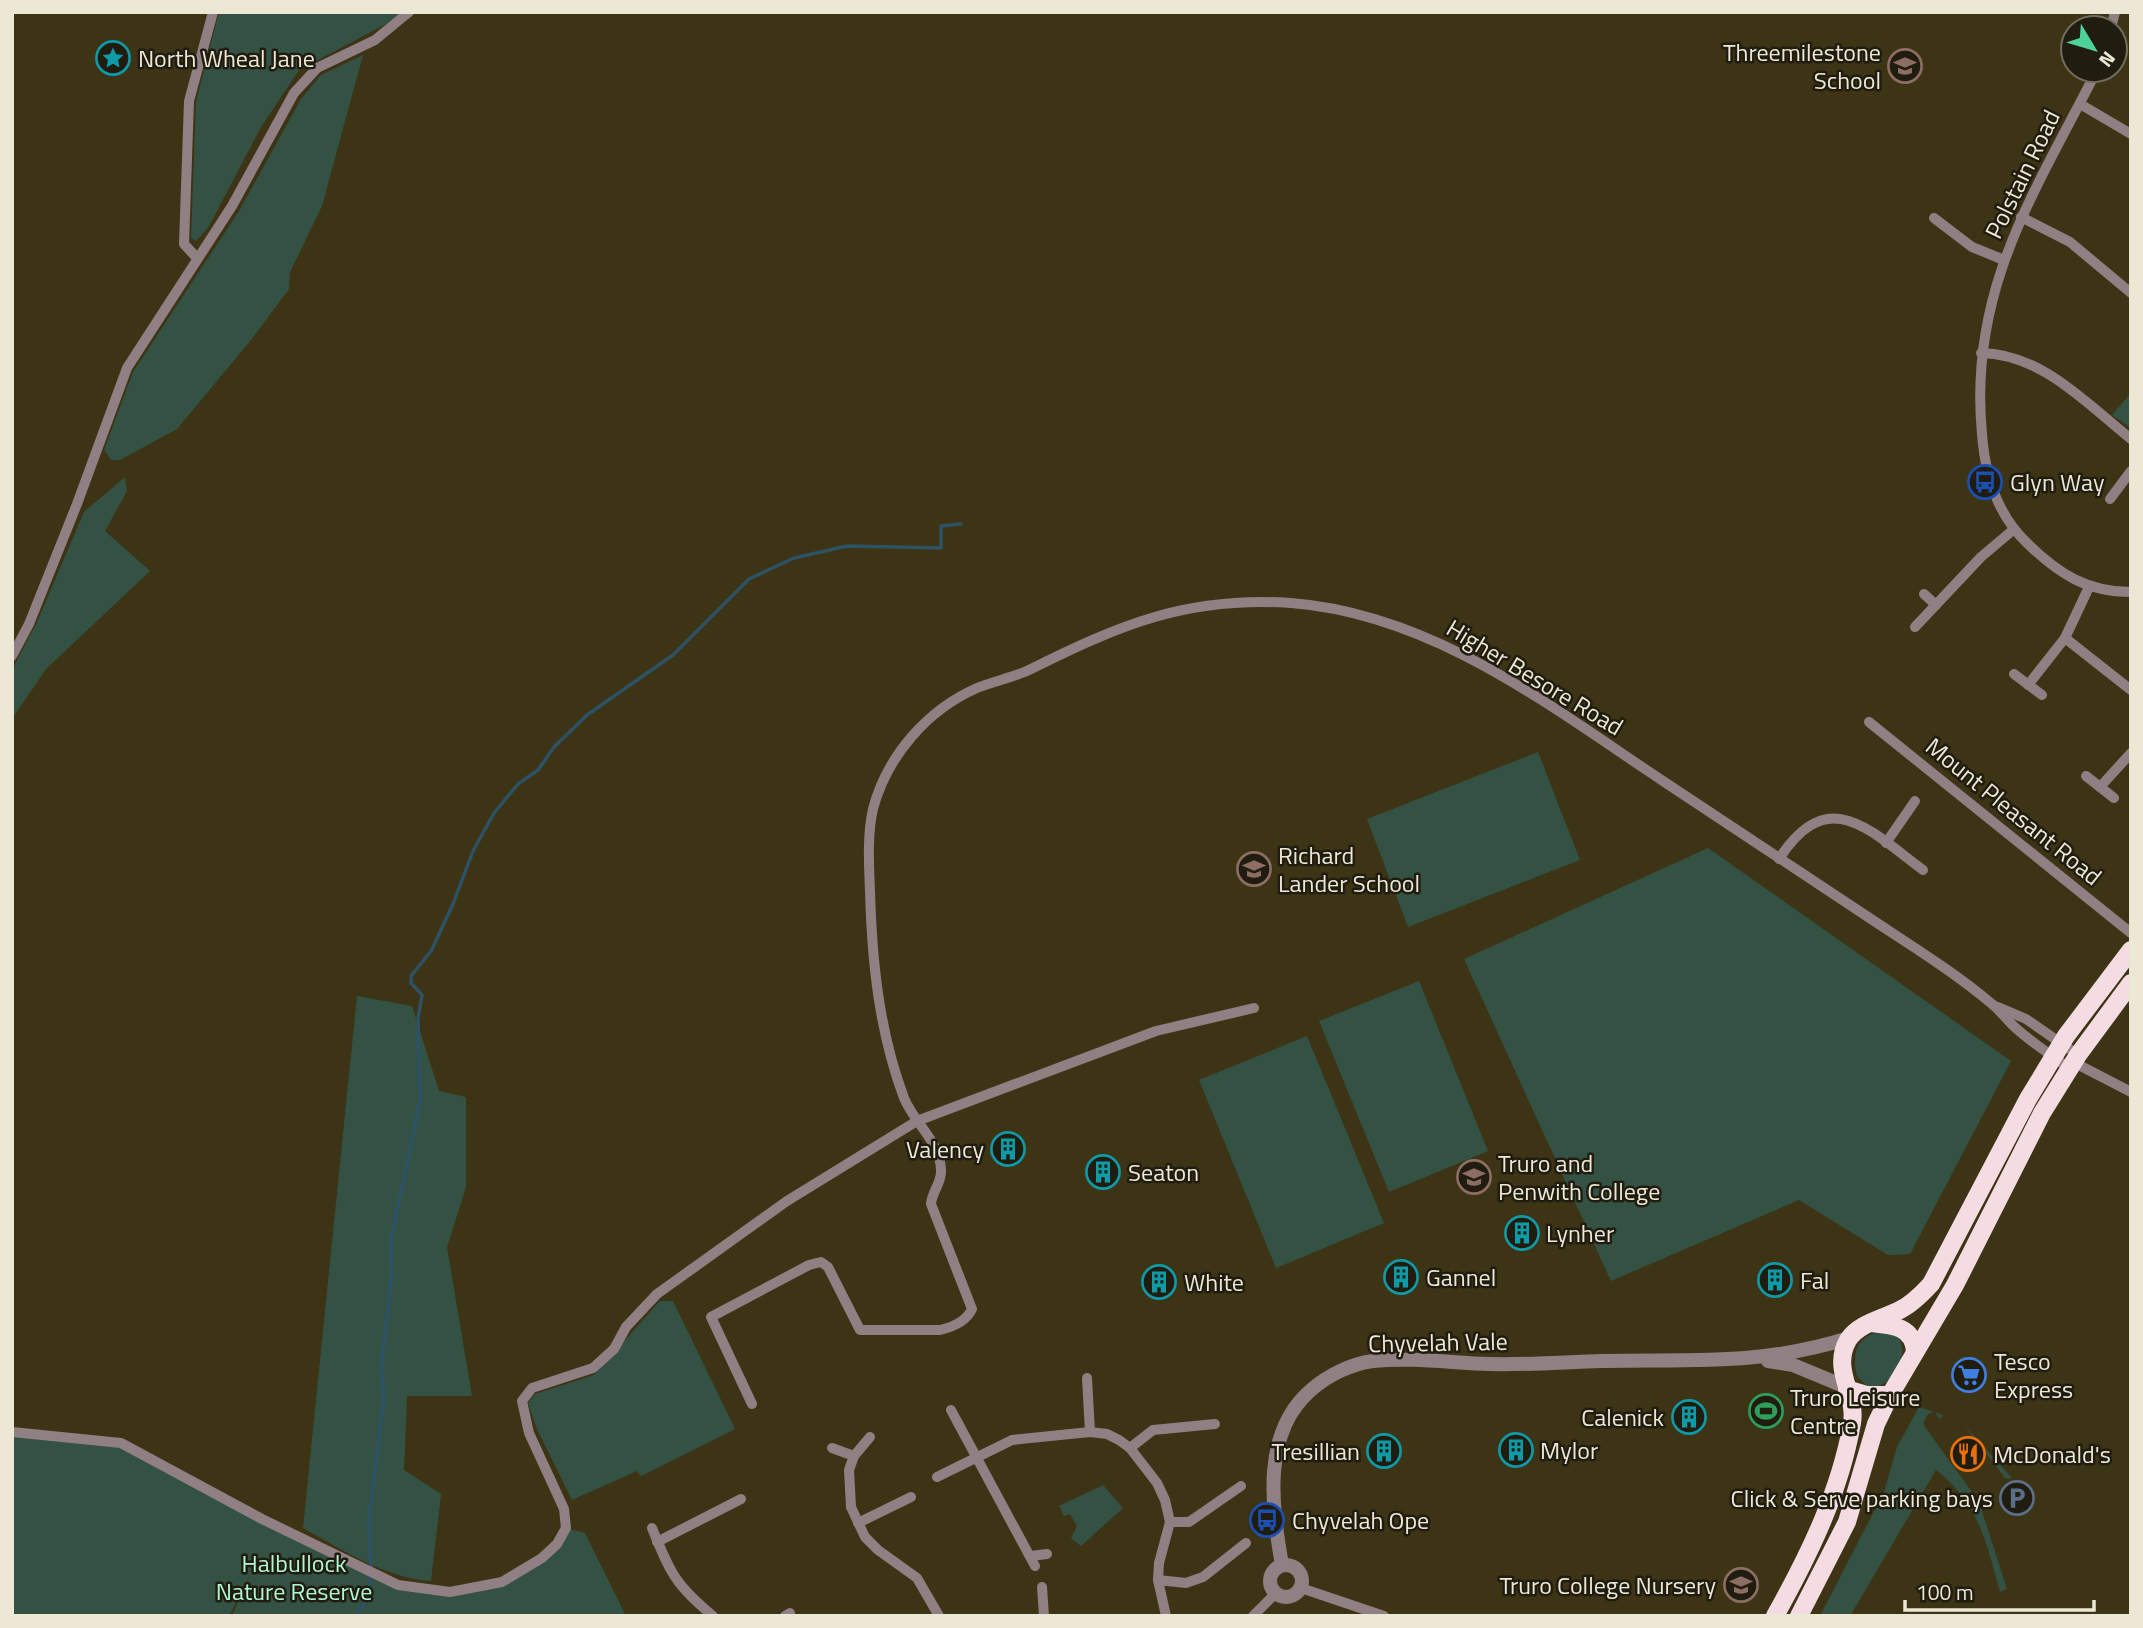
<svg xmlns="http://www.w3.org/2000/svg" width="2143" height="1628" font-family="'Titillium Web',sans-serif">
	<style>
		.green { fill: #335244 }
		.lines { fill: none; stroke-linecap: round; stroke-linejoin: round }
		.stream { stroke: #2d5266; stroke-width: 3.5 }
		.minor { stroke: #907f83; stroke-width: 10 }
		.tertiary { stroke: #907f83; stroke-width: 14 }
		.trunk { stroke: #f5dce2; stroke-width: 18 }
		.labels { text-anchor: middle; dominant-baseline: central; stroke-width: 5; stroke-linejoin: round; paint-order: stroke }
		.poi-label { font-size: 24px; fill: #ede7d5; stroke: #201c0f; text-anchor: start }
		.street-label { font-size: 24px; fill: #ede7d5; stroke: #201c0f }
		.park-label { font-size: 24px; fill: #aff6d4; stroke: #201c0f }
	</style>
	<rect width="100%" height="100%" fill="#3d3416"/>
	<!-- green -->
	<g class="green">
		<path d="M 219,12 L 402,12 L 386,24 L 299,70 L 261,127 L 208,228 L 196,241 L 191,238 L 196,102 Z"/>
		<path d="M 363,55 L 322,206 L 290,272 L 289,289 L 251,340 L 177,429 L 120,460 L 111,460 L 104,450 L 133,372 L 239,211 L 301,99 L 321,75 Z"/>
		<path d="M 2131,393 L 2131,428 L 2112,415 Z"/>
		<path d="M 125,477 L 127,491 L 105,531 L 150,571 L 46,669 L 12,719 L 12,670 L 37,622 L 84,512 Z"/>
		<path d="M 1538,752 L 1580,860 L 1408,927 L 1367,819 Z"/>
		<path d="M 1708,848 L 2011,1061 L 1910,1254 L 1888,1255 L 1799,1200 L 1611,1281 L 1464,959 Z"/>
		<path d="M 1419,981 L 1488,1151 L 1389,1192 L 1319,1021 Z"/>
		<path d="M 357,996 L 412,1006 L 439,1091 L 466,1097 L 466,1187 L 447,1247 L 472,1396 L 407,1396 L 404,1470 L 441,1494 L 431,1581 C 385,1578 343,1550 303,1528 Z"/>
		<path d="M 1307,1036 L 1384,1223 L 1276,1268 L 1199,1080 Z"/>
		<path d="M 660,1301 L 673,1301 L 735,1429 L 641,1476 L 637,1471 L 572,1500 L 537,1429 L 528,1403 L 535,1394 L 594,1375 Z"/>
		<path d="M 1877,1332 L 1894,1332 C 1914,1352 1894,1387 1869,1388 L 1857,1376 C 1852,1356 1855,1339 1877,1332 Z"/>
		<path d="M 1919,1407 L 1943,1415 L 1940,1419 L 1934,1411 L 1927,1415 L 1923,1424 L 1979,1502 L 2007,1589 L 2000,1592 C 1986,1541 1979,1504 1936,1470 L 1850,1616 L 1820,1616 L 1884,1492 L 1897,1447 Z"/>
		<path d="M 1963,1424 L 2012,1478 L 2006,1479 Z"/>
		<path d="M 12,1432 L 121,1443 L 409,1588 L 470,1588 L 501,1582 L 528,1566 L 569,1529 L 585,1533 L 626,1616 L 232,1616 L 252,1571 L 229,1616 L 12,1616 Z"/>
		<path d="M 1103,1485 L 1123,1508 L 1081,1546 L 1071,1538 L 1077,1526 L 1070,1514 L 1064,1516 L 1059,1506 Z"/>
	</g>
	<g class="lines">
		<!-- stream -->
		<g class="stream">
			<path d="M 371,1568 L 369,1520 L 384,1396 L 381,1370 L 392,1271 L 391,1239 L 420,1101 L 418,1018 L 422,995 L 411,983 L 411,976 L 431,951 L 453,904 L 473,851 L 494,813 L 518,784 L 538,770 L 554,747 L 587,715 L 673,655 L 749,579 L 794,558 L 847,546 L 941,548 L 941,526 L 961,524"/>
			<path d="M 357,1616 L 368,1596 L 370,1575"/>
		</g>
		<!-- minor -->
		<g class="minor">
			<path d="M 2111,28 L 2115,12"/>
			<path d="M 2097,70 C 2035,192 1968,290 1982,434 C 1985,475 1998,516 2028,544 C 2059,574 2087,592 2131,592"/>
			<path d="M 2080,104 L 2131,134"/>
			<path d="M 2021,217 L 2070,242 L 2131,293"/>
			<path d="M 1934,218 L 1972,247 L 2004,260"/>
			<path d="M 196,257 L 184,244 L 189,101 L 213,12"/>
			<path d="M 1981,353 C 2042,354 2086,403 2131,439"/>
			<path d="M 2110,499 L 2131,471"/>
			<path d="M 2089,587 L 2065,638 L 2131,690"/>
			<path d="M 1924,594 L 1936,605"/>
			<path d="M 1915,627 L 1981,557 L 2013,530"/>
			<path d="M 12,656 L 29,624 L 77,504 L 127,368 L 232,206 L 294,93 L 317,68 L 375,40 L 409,12"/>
			<path d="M 2014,674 L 2042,695"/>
			<path d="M 2028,685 L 2065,638"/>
			<path d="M 1869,722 L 2131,933"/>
			<path d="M 2086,776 L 2114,798"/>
			<path d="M 2100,787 L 2131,753"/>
			<path d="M 1886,843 L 1915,801"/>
			<path d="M 1779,859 C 1828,783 1869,830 1923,870"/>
			<path d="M 1998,1007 L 2026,1019 L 2078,1055"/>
			<path d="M 2073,1062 L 2131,1092"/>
			<path d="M 1087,1378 L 1090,1432"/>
			<path d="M 752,1404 L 711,1317 L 809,1265 L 821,1262 L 828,1267 L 860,1330 L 940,1330 C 953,1327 966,1322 972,1309 L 931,1204 C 932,1191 942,1183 941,1170 C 940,1141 914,1123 904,1098 C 879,1031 872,962 870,891 C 869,864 867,836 873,809 C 887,756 927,710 977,688 C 994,681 1012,678 1029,670 C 1119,625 1187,596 1291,603 C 1434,614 1551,707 1666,783 C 1732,827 1799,871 1865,915 C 1907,943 1953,971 1992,1004 C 2002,1012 2008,1022 2018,1030 C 2034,1044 2052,1056 2069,1068"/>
			<path d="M 951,1410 L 1035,1566"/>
			<path d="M 12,1432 L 121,1443 L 262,1519 L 398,1585 L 450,1592 L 502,1582 L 542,1558 L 557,1544 L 566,1528 L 564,1509 L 529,1433 L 522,1401 L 532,1388 L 593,1368 L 614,1349 L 626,1327 L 657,1294 L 787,1201 L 917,1121 L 1156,1031 L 1254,1008"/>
			<path d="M 870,1437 L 854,1456 L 849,1470 L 851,1507 L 865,1537 L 878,1550 L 917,1578 L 939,1616"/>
			<path d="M 832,1448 L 854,1456"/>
			<path d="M 1130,1448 L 1153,1430 L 1215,1424"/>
			<path d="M 937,1477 L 1012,1440 L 1090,1432 L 1107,1434 L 1119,1440 L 1130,1448 L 1157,1483 L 1165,1500 L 1170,1522 L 1159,1563 L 1158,1580 L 1166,1616"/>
			<path d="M 1170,1522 L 1189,1522 L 1241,1486"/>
			<path d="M 858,1523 L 911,1497"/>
			<path d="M 652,1528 C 670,1572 675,1585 713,1616"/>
			<path d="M 657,1542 L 741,1499"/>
			<path d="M 1031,1556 L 1047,1554"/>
			<path d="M 1158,1580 L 1186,1583 L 1203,1577 L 1246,1543"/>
			<path d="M 1042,1587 L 1044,1616"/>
			<path d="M 1301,1588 L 1384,1616"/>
			<path d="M 785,1616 L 790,1613"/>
			<path d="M 1253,1616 L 1275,1594"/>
		</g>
		<!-- tertiary -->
		<g class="tertiary">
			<path d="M 1768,1361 L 1793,1365 L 1846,1387"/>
			<circle cx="1286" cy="1581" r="16"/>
			<path d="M 1282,1565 C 1272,1507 1261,1433 1311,1390 C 1328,1375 1351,1364 1373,1361 C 1412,1357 1452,1363 1490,1364 C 1527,1365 1565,1362 1602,1361 C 1692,1359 1760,1366 1849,1338"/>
		</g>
		<!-- trunk -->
		<g class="trunk">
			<path d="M 1871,1323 C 1892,1325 1913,1326 1915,1351"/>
			<path d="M 1847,1389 L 1867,1395 L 1890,1395"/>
			<path d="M 1775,1616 C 1809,1555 1840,1492 1852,1423 C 1857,1394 1831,1370 1848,1340 C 1858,1324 1881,1319 1898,1311 C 1911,1305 1921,1295 1931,1284 L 2028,1099 L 2066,1036 L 2131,950"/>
			<path d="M 1799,1616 L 1847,1522 L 1876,1424 L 1890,1395 L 1955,1285 L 2042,1113 L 2078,1055 L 2131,983"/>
		</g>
	</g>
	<!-- icons -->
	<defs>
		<g id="sight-ring" transform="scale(1.75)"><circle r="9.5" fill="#201c0f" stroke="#0f9aa8" stroke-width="1.5"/><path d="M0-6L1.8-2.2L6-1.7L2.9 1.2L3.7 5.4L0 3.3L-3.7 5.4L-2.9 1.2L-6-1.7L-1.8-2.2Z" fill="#0f9aa8"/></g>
		<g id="school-ring" transform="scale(1.75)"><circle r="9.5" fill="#201c0f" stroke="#8d6e63" stroke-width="1.5"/><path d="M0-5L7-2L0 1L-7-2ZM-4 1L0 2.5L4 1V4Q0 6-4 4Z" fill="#8d6e63"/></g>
		<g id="bus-ring" transform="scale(1.75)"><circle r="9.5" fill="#201c0f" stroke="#1a4fb4" stroke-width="1.5"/><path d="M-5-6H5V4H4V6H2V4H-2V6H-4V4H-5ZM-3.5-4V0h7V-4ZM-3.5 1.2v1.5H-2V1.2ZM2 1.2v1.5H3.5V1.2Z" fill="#1a4fb4"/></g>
		<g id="building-ring" transform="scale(1.75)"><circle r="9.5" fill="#201c0f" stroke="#0f9aa8" stroke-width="1.5"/><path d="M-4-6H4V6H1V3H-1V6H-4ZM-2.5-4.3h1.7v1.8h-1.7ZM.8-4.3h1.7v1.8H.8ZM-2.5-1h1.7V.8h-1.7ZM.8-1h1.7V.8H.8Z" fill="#0f9aa8"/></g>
		<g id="university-ring" transform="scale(1.75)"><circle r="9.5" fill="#201c0f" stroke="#8d6e63" stroke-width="1.5"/><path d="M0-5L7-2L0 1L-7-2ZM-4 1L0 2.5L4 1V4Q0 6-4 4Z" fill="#8d6e63"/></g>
		<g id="supermarket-ring" transform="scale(1.75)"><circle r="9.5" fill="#201c0f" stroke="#3f7fe0" stroke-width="1.5"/><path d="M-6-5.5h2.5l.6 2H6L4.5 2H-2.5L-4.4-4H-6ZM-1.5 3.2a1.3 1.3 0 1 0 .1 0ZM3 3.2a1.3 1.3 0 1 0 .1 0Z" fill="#3f7fe0"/></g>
		<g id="stadium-ring" transform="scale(1.75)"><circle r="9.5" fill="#201c0f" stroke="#2e9e5b" stroke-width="1.5"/><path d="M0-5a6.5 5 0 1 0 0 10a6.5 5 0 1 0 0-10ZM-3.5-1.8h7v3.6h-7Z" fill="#2e9e5b"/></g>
		<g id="restaurant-ring" transform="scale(1.75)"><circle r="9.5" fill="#201c0f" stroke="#e8710a" stroke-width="1.5"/><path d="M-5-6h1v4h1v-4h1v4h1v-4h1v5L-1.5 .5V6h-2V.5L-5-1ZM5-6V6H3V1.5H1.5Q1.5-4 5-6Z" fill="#e8710a"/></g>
		<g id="parking-ring" transform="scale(1.75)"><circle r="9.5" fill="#201c0f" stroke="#5c6f8a" stroke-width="1.5"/><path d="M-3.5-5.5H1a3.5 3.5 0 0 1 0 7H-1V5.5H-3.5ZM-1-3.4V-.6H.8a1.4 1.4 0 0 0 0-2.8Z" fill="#5c6f8a"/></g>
	</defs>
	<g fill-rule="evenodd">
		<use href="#sight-ring" x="113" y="58"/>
		<use href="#school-ring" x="1905" y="66"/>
		<use href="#bus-ring" x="1985" y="482"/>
		<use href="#school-ring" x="1254" y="869"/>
		<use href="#building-ring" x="1008" y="1149"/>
		<use href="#building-ring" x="1103" y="1172"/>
		<use href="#university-ring" x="1474" y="1177"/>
		<use href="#building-ring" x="1522" y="1233"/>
		<use href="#building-ring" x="1401" y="1277"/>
		<use href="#building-ring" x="1775" y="1280"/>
		<use href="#building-ring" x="1159" y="1282"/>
		<use href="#supermarket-ring" x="1969" y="1375"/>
		<use href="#stadium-ring" x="1766" y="1411"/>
		<use href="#building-ring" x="1689" y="1417"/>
		<use href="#building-ring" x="1516" y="1450"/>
		<use href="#building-ring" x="1384" y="1451"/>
		<use href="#restaurant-ring" x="1968" y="1454"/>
		<use href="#parking-ring" x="2017" y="1498"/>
		<use href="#bus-ring" x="1267" y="1520"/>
		<use href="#school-ring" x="1741" y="1585"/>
	</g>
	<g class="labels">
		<!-- poi labels -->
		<g class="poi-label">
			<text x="1881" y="52" text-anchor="end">Threemilestone<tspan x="1881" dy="28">School</tspan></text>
			<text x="138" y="58">North Wheal Jane</text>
			<text x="2010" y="482">Glyn Way</text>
			<text x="1278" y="855">Richard<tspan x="1278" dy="28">Lander School</tspan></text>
			<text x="984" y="1149" text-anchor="end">Valency</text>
			<text x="1498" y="1163">Truro and<tspan x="1498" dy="28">Penwith College</tspan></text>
			<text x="1128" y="1172">Seaton</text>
			<text x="1546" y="1233">Lynher</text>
			<text x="1426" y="1277">Gannel</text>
			<text x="1800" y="1280">Fal</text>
			<text x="1184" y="1282">White</text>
			<text x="1994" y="1361">Tesco<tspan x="1994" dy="28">Express</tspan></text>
			<text x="1790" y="1397">Truro Leisure<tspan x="1790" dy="28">Centre</tspan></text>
			<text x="1664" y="1417" text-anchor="end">Calenick</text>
			<text x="1540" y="1450">Mylor</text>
			<text x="1360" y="1451" text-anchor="end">Tresillian</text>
			<text x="1993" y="1454">McDonald's</text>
			<text x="1993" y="1498" text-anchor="end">Click &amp; Serve parking bays</text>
			<text x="1292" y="1520">Chyvelah Ope</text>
			<text x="1716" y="1585" text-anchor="end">Truro College Nursery</text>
		</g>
		<!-- street labels -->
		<g class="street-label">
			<text transform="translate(2022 174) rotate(-64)">Polstain Road</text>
			<text transform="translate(1535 677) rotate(31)">Higher Besore Road</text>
			<text transform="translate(2014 811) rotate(39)">Mount Pleasant Road</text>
			<text transform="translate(1438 1342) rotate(-1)">Chyvelah Vale</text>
		</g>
		<!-- park labels -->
		<g class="park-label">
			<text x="294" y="1563">Halbullock<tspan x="294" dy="28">Nature Reserve</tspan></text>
		</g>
	</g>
	<!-- border -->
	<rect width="2143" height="1628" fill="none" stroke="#ede7d5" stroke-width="28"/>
	<!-- north arrow -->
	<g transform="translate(2094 49) rotate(128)"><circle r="33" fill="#201c0f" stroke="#726d5e" stroke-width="2"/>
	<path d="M0-5L12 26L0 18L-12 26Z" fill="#4dd39a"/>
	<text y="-10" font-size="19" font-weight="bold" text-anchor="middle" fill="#ede7d5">N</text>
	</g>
	<!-- scale -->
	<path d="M1905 1600v10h189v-10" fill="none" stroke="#ede7d5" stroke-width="3.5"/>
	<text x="1916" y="1600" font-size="21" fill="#ede7d5" stroke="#201c0f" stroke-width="5" paint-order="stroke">100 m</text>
</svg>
